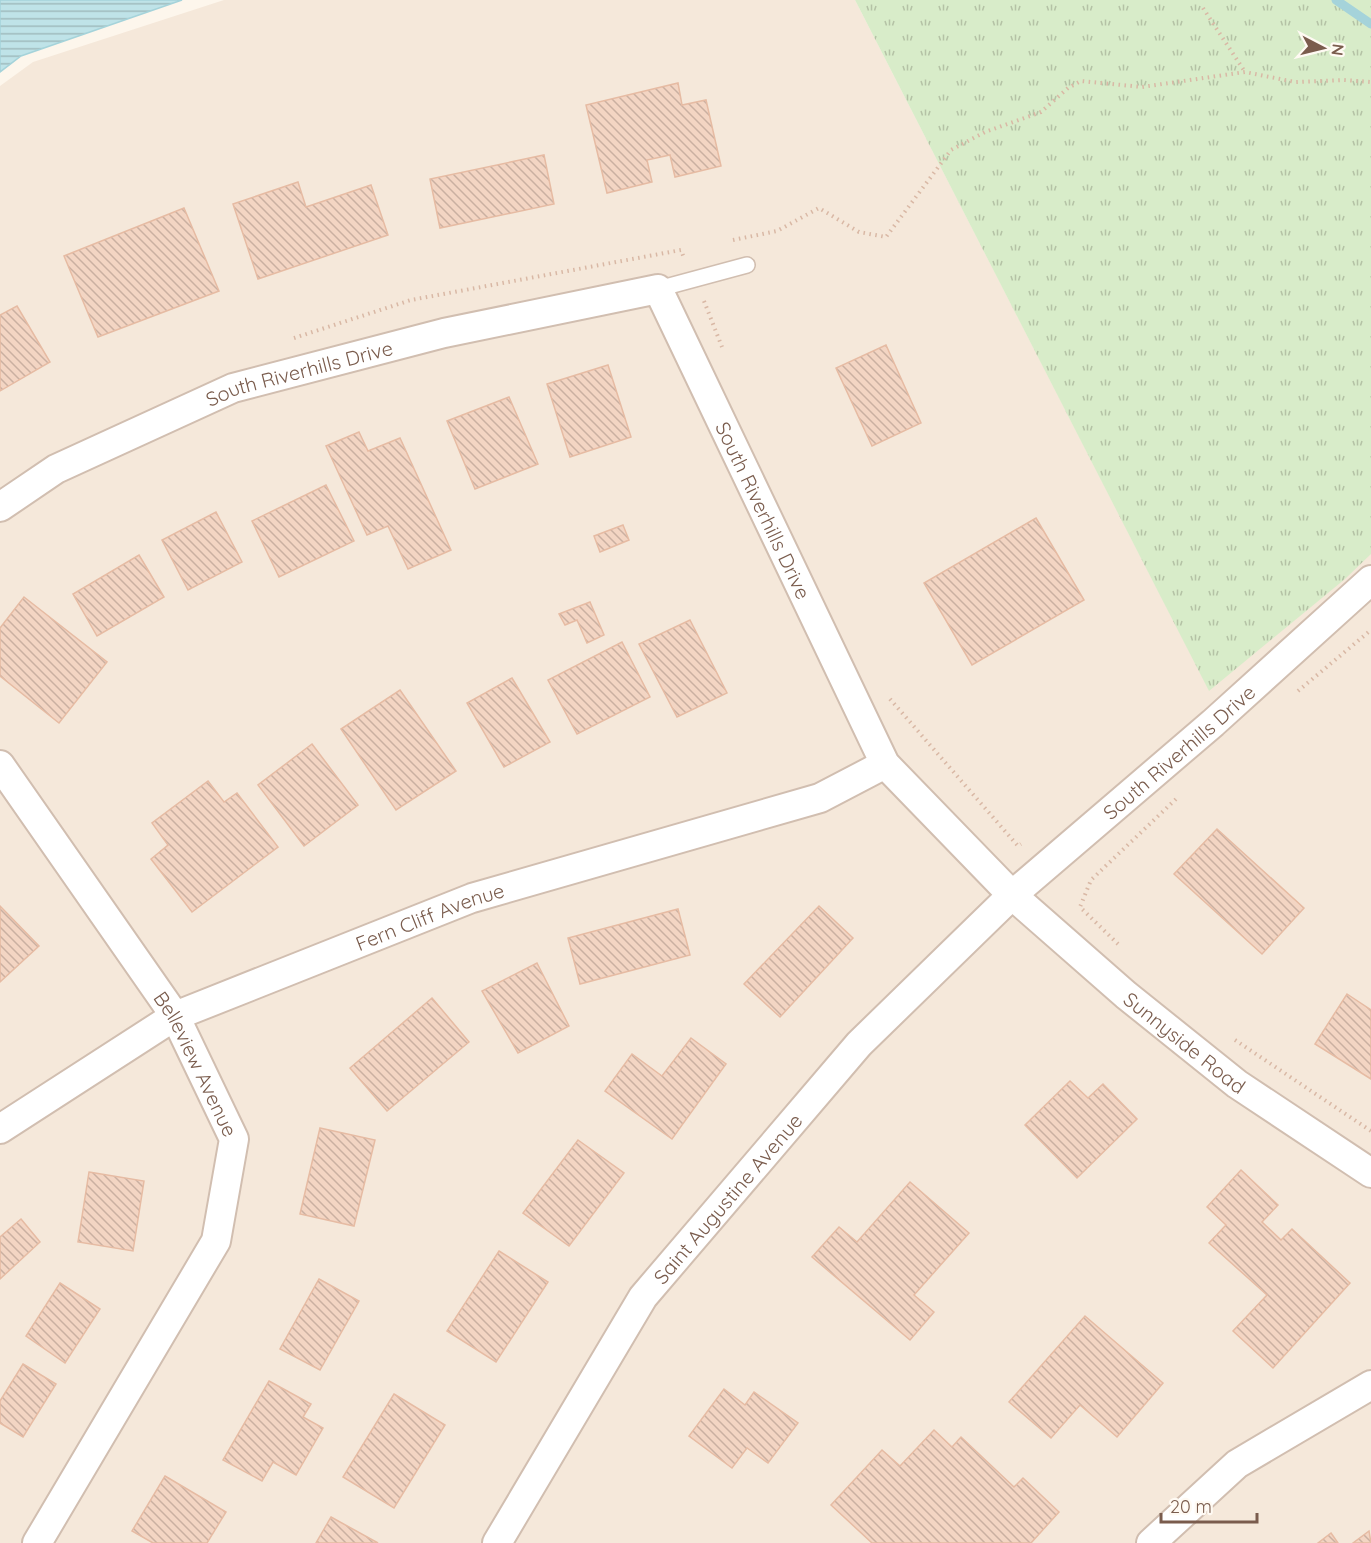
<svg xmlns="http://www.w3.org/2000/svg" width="1371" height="1543" font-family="Quicksand,sans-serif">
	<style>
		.residential { fill: #f5e8da }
		.grass { fill: url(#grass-tufts) }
		.water { fill: url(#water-rules); stroke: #a5d3da; stroke-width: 1.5 }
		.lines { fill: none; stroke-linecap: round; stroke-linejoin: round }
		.stream { stroke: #a5d3da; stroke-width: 9 }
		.building { fill: url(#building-back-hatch); stroke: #e6bba3; stroke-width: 1.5 }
		.lane-casing { stroke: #d1beb0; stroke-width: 18 }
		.street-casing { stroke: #d1beb0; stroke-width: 32 }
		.path { stroke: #d9b8a5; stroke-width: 4; stroke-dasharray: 1.5 4.5; stroke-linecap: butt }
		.lane { stroke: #fff; stroke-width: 15 }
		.street { stroke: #fff; stroke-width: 28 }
		.labels { text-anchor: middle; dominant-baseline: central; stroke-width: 5; stroke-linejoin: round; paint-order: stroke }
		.street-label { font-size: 20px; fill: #7a5c4d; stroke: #fffaf3 }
	</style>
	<defs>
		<pattern id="grass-tufts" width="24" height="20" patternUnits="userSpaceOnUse" patternTransform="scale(1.5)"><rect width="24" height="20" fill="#d8ecc9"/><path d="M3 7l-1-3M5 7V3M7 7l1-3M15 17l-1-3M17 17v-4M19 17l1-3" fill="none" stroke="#b4c2a5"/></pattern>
		<pattern id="water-rules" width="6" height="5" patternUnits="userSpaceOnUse" patternTransform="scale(1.5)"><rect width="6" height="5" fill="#bfe3e8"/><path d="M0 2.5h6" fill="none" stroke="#a0bbbe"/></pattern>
		<pattern id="building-back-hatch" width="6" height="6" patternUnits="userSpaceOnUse" patternTransform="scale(1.5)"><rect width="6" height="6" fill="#f3d5c3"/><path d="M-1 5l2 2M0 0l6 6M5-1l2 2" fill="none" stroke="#cab0a1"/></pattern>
	</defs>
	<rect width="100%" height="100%" fill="#fdf6ec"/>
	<!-- residential -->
	<path class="residential" d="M 224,0 L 855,0 L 1209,690 L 1371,552 L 1371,1543 L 0,1543 L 0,86 L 33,62 Z"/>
	<!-- grass -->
	<path class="grass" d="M 855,0 L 1371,0 L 1371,554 L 1345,579 L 1209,691 Z"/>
	<!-- water -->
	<path class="water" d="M 0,0 L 182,0 L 21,56 L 0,72 Z"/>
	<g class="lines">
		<!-- stream -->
		<path class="stream" d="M 1336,0 L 1371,24"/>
	</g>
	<!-- building -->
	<g class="building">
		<path d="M 678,83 L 682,105 L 706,100 L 721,166 L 675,177 L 670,155 L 647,160 L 652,182 L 607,193 L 586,105 Z"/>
		<path d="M 544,155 L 554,204 L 440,228 L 430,179 Z"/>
		<path d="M 298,182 L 306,207 L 371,185 L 388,235 L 258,279 L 233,204 Z"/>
		<path d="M 184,208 L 219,291 L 98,337 L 64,256 Z"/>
		<path d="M 17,306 L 50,362 L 0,391 L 0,315 Z"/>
		<path d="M 886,345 L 921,423 L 872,446 L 836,368 Z"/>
		<path d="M 608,365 L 631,437 L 570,457 L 547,384 Z"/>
		<path d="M 509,397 L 538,464 L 475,489 L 447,421 Z"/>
		<path d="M 359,432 L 368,451 L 400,438 L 451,550 L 408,569 L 388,526 L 367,535 L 326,446 Z"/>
		<path d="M 326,485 L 354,541 L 279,577 L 252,521 Z"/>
		<path d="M 216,512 L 242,562 L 188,590 L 162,540 Z"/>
		<path d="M 1036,518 L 1084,600 L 972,665 L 924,583 Z"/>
		<path d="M 623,525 L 629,540 L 600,552 L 594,536 Z"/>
		<path d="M 139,555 L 164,597 L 97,636 L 73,594 Z"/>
		<path d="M 24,597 L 107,662 L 59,723 L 0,676 L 0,628 Z"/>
		<path d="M 590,602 L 604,635 L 587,643 L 577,620 L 565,625 L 559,614 Z"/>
		<path d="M 690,620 L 727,693 L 677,717 L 639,644 Z"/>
		<path d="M 622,642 L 650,697 L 577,734 L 548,680 Z"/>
		<path d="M 512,678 L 550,742 L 504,767 L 467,703 Z"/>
		<path d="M 400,690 L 456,771 L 396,810 L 341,729 Z"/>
		<path d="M 312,744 L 358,805 L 304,846 L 258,785 Z"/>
		<path d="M 208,781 L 224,802 L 237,793 L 278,847 L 192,912 L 151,859 L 168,845 L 152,823 Z"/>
		<path d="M 1217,829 L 1304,908 L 1262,954 L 1174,874 Z"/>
		<path d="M 0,906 L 39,946 L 0,982 Z"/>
		<path d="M 819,906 L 853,938 L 780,1017 L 744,984 Z"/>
		<path d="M 678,909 L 690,955 L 580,984 L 568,938 Z"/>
		<path d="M 537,963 L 569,1026 L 518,1053 L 482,991 Z"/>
		<path d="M 1347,994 L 1371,1010 L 1371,1079 L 1315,1044 Z"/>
		<path d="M 432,998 L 469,1042 L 387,1111 L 350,1068 Z"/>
		<path d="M 691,1038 L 726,1064 L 672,1139 L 605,1091 L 632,1054 L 662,1076 Z"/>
		<path d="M 1070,1081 L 1088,1098 L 1103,1084 L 1137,1119 L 1077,1178 L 1025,1125 Z"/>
		<path d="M 320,1128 L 375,1140 L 354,1226 L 300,1214 Z"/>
		<path d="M 578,1140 L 624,1173 L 569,1246 L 523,1213 Z"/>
		<path d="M 1241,1170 L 1278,1205 L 1262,1222 L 1281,1240 L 1292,1229 L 1350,1283 L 1273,1368 L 1233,1331 L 1267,1295 L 1209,1243 L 1226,1225 L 1207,1207 Z"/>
		<path d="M 89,1172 L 144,1181 L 133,1251 L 78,1242 Z"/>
		<path d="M 910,1182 L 969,1233 L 914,1295 L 934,1312 L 910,1340 L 812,1257 L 839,1227 L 857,1242 Z"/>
		<path d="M 21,1219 L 40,1242 L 0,1279 L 0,1237 Z"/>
		<path d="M 499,1251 L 548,1282 L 496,1362 L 447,1331 Z"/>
		<path d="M 319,1279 L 359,1301 L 320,1370 L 280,1349 Z"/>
		<path d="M 60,1283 L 100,1309 L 65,1363 L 26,1336 Z"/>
		<path d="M 1085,1316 L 1163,1383 L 1117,1437 L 1080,1405 L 1051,1438 L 1009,1402 Z"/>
		<path d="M 23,1364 L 56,1384 L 23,1437 L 0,1423 L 0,1401 Z"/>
		<path d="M 269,1381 L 311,1404 L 303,1417 L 323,1428 L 296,1475 L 273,1462 L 262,1481 L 223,1460 Z"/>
		<path d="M 724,1389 L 745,1405 L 754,1392 L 798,1423 L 768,1463 L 747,1448 L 732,1468 L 689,1436 Z"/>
		<path d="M 394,1394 L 445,1425 L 394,1508 L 343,1477 Z"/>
		<path d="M 934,1430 L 952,1447 L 961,1437 L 1014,1487 L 1023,1478 L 1059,1512 L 1031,1543 L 872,1543 L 831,1505 L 882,1450 L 900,1466 Z"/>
		<path d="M 165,1476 L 226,1512 L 207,1543 L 153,1543 L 132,1531 Z"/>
		<path d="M 331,1517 L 378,1543 L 316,1543 Z"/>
		<path d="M 1369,1531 L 1371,1543 L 1353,1543 Z"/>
		<path d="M 1331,1533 L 1338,1543 L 1318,1543 Z"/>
	</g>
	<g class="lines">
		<!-- lane casing -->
		<g class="lane-casing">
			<path id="lane" d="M 658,289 L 747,265"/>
		</g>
		<!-- street casing -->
		<g class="street-casing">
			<g id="street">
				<path id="s1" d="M 0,507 L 56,469 L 233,388 L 444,333 L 658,289 L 885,764 L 1012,895 L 1126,995 L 1237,1084 L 1371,1173"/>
				<path id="s2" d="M 0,765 L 175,1016 L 234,1139 L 216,1241 L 37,1543"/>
				<path id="s3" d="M 0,1129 L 175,1016 L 472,898 L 820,798 L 885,764"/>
				<path id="s4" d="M 497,1543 L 643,1297 L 859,1044 L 1012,895 L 1213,723 L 1371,580"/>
				<path d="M 1151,1543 L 1237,1464 L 1371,1385"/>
			</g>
		</g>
		<!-- path -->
		<g class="path">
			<path d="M 1203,8 L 1245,72"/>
			<path d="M 733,240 L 777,231 L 819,208 L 859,232 L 886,237 L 951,150 L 985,132 L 1041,112 L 1068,88 L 1081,81 L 1142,87 L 1245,72 L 1295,82 L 1344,80 L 1371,82"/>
			<path d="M 704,301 L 722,347"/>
			<path d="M 294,338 L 411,300 L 681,250 L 684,258"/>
			<path d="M 1298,691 L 1371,630"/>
			<path d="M 890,699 L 1018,846 L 1021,844"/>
			<path d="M 1118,944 L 1080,907 L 1091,880 L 1176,799"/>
			<path d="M 1235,1040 L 1371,1131"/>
		</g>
		<!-- lane -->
		<use href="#lane" class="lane"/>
		<!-- street -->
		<use href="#street" class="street"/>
	</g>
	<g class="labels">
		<!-- street labels -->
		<g class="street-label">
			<text stroke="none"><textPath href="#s1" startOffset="330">South Riverhills Drive</textPath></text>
			<text stroke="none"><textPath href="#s1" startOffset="944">South Riverhills Drive</textPath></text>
			<text stroke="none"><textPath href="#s4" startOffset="1052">South Riverhills Drive</textPath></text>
			<text stroke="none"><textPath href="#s3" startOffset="482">Fern Cliff Avenue</textPath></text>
			<text stroke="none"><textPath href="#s1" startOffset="1635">Sunnyside Road</textPath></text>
			<text stroke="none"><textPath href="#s2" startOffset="358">Belleview Avenue</textPath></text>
			<text stroke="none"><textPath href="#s4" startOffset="416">Saint Augustine Avenue</textPath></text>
		</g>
	</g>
	<!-- north arrow -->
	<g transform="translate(1323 48) rotate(97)" stroke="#fffaf3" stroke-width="4.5" paint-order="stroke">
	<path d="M0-4.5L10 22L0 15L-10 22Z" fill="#7a5c4d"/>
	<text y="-9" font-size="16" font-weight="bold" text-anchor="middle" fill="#7a5c4d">N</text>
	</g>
	<!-- scale -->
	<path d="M1161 1513v9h96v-9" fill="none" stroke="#7a5c4d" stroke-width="3"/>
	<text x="1170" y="1513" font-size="18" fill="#7a5c4d" stroke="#fffaf3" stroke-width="4.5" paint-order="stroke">20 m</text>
</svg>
